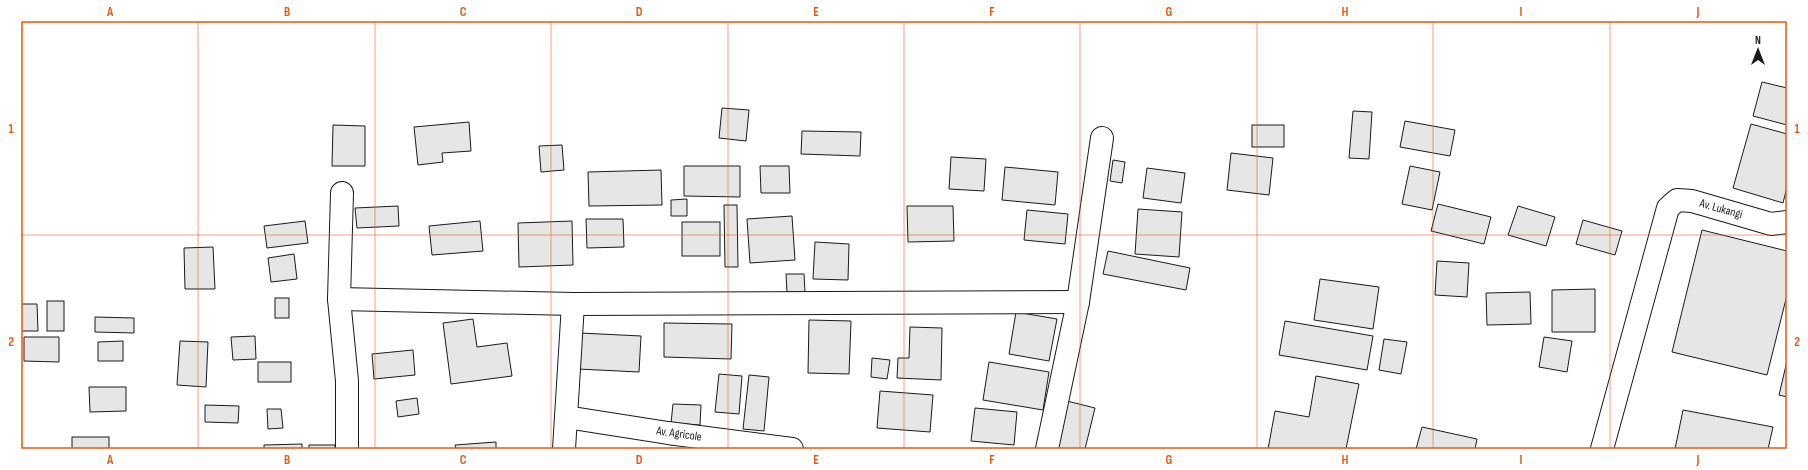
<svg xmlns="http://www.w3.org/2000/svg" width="1808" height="470" font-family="'Sofia Sans Condensed',sans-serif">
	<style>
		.building { fill: #e6e6e6; stroke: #1a1a1a }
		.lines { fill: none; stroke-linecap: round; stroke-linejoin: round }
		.street-casing { stroke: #1a1a1a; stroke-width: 24 }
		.street { stroke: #fff; stroke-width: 22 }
		.grid { fill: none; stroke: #e8590c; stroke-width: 1; stroke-opacity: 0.55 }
		.labels { text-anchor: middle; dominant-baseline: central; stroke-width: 3; stroke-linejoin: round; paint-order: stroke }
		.street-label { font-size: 12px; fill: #1a1a1a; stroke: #fff }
		.neatline { fill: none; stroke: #e8590c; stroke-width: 1.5 }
		.grid-label { font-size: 13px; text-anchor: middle; font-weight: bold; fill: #e8590c }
	</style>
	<rect width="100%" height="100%" fill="#fff"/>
	<!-- building -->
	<g class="building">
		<path d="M 1762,82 L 1787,88 L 1787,125 L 1753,116 Z"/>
		<path d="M 722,108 L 749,110 L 746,141 L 719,138 Z"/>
		<path d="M 1353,111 L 1372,112 L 1369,159 L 1349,158 Z"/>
		<path d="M 1405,121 L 1455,130 L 1450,156 L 1400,147 Z"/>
		<path d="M 469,122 L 471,151 L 442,153 L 443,162 L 418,165 L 414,127 Z"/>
		<path d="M 1751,124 L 1787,134 L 1787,187 L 1783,203 L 1733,188 Z"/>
		<path d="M 333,125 L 365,126 L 365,166 L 332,166 Z"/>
		<rect x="1252" y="125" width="32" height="22"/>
		<path d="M 802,131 L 861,132 L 860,156 L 801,154 Z"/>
		<path d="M 562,145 L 564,170 L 541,172 L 539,146 Z"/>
		<path d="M 1231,153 L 1273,158 L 1269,195 L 1227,190 Z"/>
		<path d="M 951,157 L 986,159 L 984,191 L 949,189 Z"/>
		<path d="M 1113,160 L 1125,162 L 1122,183 L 1110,181 Z"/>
		<path d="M 684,166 L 740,166 L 740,197 L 684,196 Z"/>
		<path d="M 760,166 L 789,166 L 790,193 L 761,193 Z"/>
		<path d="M 1410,166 L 1440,172 L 1432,210 L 1402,204 Z"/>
		<path d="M 1005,167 L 1058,172 L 1055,205 L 1002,200 Z"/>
		<path d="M 1147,168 L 1185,173 L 1181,203 L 1143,198 Z"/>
		<path d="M 661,170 L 662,205 L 589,206 L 588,172 Z"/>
		<path d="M 687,199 L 687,216 L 671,216 L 671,200 Z"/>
		<path d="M 1438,204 L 1491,217 L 1484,244 L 1431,231 Z"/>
		<path d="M 724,205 L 737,205 L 738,267 L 725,267 Z"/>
		<path d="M 398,206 L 399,226 L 357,228 L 355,208 Z"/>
		<path d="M 907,206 L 953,206 L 954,241 L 908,242 Z"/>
		<path d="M 1518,206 L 1555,217 L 1546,246 L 1508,235 Z"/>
		<path d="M 1138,209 L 1182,212 L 1179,257 L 1135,254 Z"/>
		<path d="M 1027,210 L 1068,214 L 1065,244 L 1024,240 Z"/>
		<path d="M 792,216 L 795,260 L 750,263 L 747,219 Z"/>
		<path d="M 586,219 L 623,219 L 624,247 L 587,248 Z"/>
		<path d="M 1583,220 L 1622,231 L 1615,255 L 1576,244 Z"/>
		<path d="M 305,221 L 308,243 L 267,248 L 264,226 Z"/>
		<path d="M 480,221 L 483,251 L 432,255 L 429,226 Z"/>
		<path d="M 572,221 L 573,265 L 519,267 L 518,223 Z"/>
		<rect x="682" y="222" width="38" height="34"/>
		<path d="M 1702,230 L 1787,251 L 1787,295 L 1767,375 L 1672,352 Z"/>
		<path d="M 815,242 L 849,244 L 848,280 L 813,279 Z"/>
		<path d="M 213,247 L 215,289 L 185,289 L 184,248 Z"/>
		<path d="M 1108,251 L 1190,268 L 1186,290 L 1103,274 Z"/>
		<path d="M 294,254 L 297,279 L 271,282 L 268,258 Z"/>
		<path d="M 1437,261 L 1469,263 L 1467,297 L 1435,295 Z"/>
		<path d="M 786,274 L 804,274 L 805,292 L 787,292 Z"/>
		<path d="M 1320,279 L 1379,287 L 1373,329 L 1314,320 Z"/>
		<path d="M 1595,289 L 1595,332 L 1552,332 L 1552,290 Z"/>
		<path d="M 1530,292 L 1531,324 L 1487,325 L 1486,293 Z"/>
		<rect x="275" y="298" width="14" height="20"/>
		<rect x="47" y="301" width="17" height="30"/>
		<path d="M 21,304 L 37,304 L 38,331 L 21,331 Z"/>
		<path d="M 1016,312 L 1057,319 L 1049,361 L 1009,354 Z"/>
		<path d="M 95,317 L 134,318 L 134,333 L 95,332 Z"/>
		<path d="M 473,319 L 477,347 L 507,343 L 512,376 L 451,384 L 443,323 Z"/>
		<path d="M 809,320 L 851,321 L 849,374 L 808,373 Z"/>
		<path d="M 1285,321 L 1373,336 L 1367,370 L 1279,355 Z"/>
		<path d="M 664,323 L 732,324 L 731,359 L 664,357 Z"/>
		<path d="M 910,327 L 942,328 L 941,380 L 897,378 L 898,358 L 909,358 Z"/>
		<path d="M 580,333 L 641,336 L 639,372 L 578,369 Z"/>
		<path d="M 255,336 L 256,359 L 233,360 L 231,337 Z"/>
		<path d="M 24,337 L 59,337 L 59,362 L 24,361 Z"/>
		<path d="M 1544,337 L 1572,341 L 1567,372 L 1539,367 Z"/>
		<path d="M 1384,339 L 1407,342 L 1401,374 L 1379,370 Z"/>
		<path d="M 123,341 L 123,361 L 98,361 L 98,342 Z"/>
		<path d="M 180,341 L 208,342 L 206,387 L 177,385 Z"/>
		<path d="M 413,350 L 415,375 L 374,379 L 372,354 Z"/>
		<path d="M 872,358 L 890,360 L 887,379 L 871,377 Z"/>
		<path d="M 1787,361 L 1787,397 L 1779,395 Z"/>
		<rect x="258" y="362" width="33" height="20"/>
		<path d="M 989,362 L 1049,372 L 1043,410 L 983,400 Z"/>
		<path d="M 719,374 L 742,376 L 739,414 L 715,412 Z"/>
		<path d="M 749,375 L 769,377 L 764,431 L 743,429 Z"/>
		<path d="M 1316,376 L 1359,384 L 1346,449 L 1268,449 L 1275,411 L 1309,417 Z"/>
		<path d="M 89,387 L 126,387 L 126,411 L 90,412 Z"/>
		<path d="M 880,391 L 933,395 L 930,432 L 877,428 Z"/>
		<path d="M 417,398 L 419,414 L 398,417 L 396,401 Z"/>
		<path d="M 1063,400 L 1095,408 L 1085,449 L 1052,449 Z"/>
		<path d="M 673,404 L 701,405 L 700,425 L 671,423 Z"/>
		<path d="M 205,405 L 239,406 L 238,423 L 205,422 Z"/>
		<path d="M 975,408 L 1017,412 L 1014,445 L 971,441 Z"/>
		<path d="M 267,409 L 281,409 L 283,428 L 268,429 Z"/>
		<path d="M 1683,410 L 1773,427 L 1768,449 L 1675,449 Z"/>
		<path d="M 1422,427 L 1477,439 L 1475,449 L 1416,449 Z"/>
		<rect x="72" y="437" width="37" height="12"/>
		<path d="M 496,442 L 496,449 L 456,449 L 455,445 Z"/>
		<path d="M 302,444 L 302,449 L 264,449 L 264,445 Z"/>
		<rect x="309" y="445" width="26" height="4"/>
	</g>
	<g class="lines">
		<!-- street casing -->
		<g class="street-casing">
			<g id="street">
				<path d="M 342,193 L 339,299 L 347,381 L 347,449"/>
				<path d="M 339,299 L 573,304 L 1078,302"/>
				<path d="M 566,417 L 668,433 L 792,449"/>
				<path d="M 564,449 L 573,304"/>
				<path d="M 1047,449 L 1078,302 L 1102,138"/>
				<path d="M 1602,449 L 1668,208 L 1677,200 L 1692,201 L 1771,224 L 1787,222"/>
			</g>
		</g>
		<!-- street -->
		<use href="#street" class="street"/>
	</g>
	<!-- grid -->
	<path class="grid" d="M 198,21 L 198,449M 375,21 L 375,449M 551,21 L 551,449M 728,21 L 728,449M 904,21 L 904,449M 1080,21 L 1080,449M 1257,21 L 1257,449M 1433,21 L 1433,449M 1610,21 L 1610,449M 21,235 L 1787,235"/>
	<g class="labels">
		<!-- street labels -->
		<g class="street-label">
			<text transform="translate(1721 209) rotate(16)">Av. Lukangi</text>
			<text transform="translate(679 434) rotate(8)">Av. Agricole</text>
		</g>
	</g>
	<!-- border -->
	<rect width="1808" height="470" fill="none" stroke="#ffffff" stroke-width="44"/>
	<!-- north arrow -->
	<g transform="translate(1758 50)" stroke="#ffffff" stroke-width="3" paint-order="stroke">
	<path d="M0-3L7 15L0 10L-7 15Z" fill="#1a1a1a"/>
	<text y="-6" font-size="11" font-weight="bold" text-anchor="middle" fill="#1a1a1a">N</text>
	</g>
	<rect x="22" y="22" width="1764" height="426" class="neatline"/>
	<g class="grid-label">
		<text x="110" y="16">A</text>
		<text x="287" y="16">B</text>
		<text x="463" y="16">C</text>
		<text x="639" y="16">D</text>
		<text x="816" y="16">E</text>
		<text x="992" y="16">F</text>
		<text x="1169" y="16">G</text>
		<text x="1345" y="16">H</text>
		<text x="1521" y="16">I</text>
		<text x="1698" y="16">J</text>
		<text x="11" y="133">1</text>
		<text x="1797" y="133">1</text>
		<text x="11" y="346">2</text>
		<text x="1797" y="346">2</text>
		<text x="110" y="464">A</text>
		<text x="287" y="464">B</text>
		<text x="463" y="464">C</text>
		<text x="639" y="464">D</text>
		<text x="816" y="464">E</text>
		<text x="992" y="464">F</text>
		<text x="1169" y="464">G</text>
		<text x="1345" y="464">H</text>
		<text x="1521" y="464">I</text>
		<text x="1698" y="464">J</text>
	</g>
</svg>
